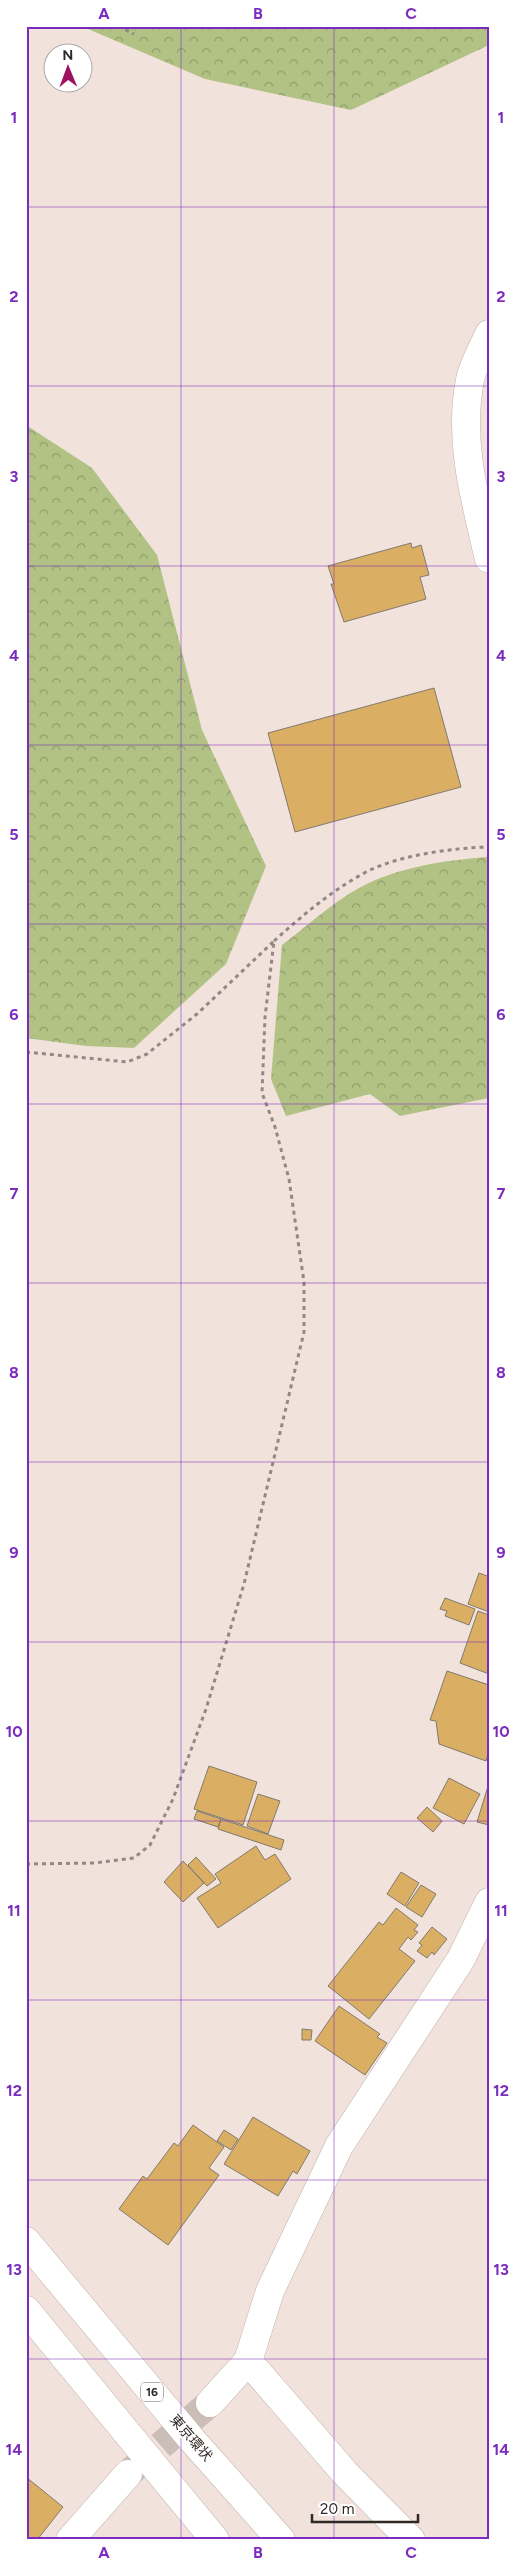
<svg xmlns="http://www.w3.org/2000/svg" width="515" height="2566" font-family="Figtree,'Noto Sans JP',sans-serif">
	<style>
		.forest { fill: url(#forest-crowns) }
		.building { fill: #daae63; stroke: #817a6f }
		.lines { fill: none; stroke-linecap: round; stroke-linejoin: round }
		.minor-tunnel { stroke: #cbbdb8; stroke-width: 28; stroke-dasharray: 28 14; stroke-linecap: butt }
		.minor-casing { stroke: #c0b1ab; stroke-width: 29 }
		.highway-casing { stroke: #c0b1ab; stroke-width: 29 }
		.path { stroke: #948884; stroke-width: 3; stroke-dasharray: 4 4; stroke-linecap: butt }
		.minor { stroke: #fff; stroke-width: 28 }
		.highway { stroke: #fff; stroke-width: 28 }
		.grid { fill: none; stroke: #7b2cbf; stroke-width: 1; stroke-opacity: 0.55 }
		.labels { text-anchor: middle; dominant-baseline: central; stroke-width: 4.5; stroke-linejoin: round; paint-order: stroke }
		.shield { fill: #fff; stroke: #6d6967; stroke-width: 1 }
		.shield-label { font-size: 12px; font-weight: bold; fill: #2f2926 }
		.street-label { font-size: 14px; fill: #2f2926; stroke: #fff }
		.neatline { fill: none; stroke: #7b2cbf; stroke-width: 2 }
		.grid-label { font-size: 16px; text-anchor: middle; font-weight: bold; fill: #7b2cbf }
	</style>
	<defs>
		<pattern id="forest-crowns" width="20" height="18" patternUnits="userSpaceOnUse" patternTransform="scale(1.25)"><rect width="20" height="18" fill="#b1c284"/><path d="M2 6a3 3 0 1 1 6 0M12 15a3 3 0 1 1 6 0" fill="none" stroke="#909e6c"/></pattern>
	</defs>
	<rect width="100%" height="100%" fill="#f2e2dc"/>
	<!-- forest -->
	<g class="forest">
		<path d="M 81,26 L 489,26 L 489,45 L 351,110 L 205,79 Z"/>
		<path d="M 26,425 L 92,468 L 157,555 L 202,730 L 266,866 L 226,964 L 134,1048 L 86,1046 L 26,1038 Z"/>
		<path d="M 489,857 L 489,1098 L 400,1116 L 370,1094 L 286,1116 L 271,1079 L 282,945 C 306,927 333,902 359,888 C 398,867 445,860 489,857 Z"/>
	</g>
	<!-- building -->
	<g class="building">
		<path d="M 411,543 L 412,548 L 421,545 L 429,575 L 420,577 L 426,599 L 344,622 L 331,584 L 334,584 L 328,566 Z"/>
		<path d="M 434,688 L 461,787 L 295,832 L 268,733 Z"/>
		<path d="M 489,1570 L 489,1612 L 468,1604 L 479,1573 L 487,1576 Z"/>
		<path d="M 445,1598 L 475,1609 L 469,1625 L 445,1616 L 447,1611 L 440,1609 Z"/>
		<path d="M 478,1611 L 489,1615 L 489,1674 L 460,1663 Z"/>
		<path d="M 447,1671 L 489,1685 L 489,1751 L 486,1761 L 439,1744 L 436,1721 L 430,1720 Z"/>
		<path d="M 209,1766 L 257,1782 L 243,1825 L 194,1809 Z"/>
		<path d="M 449,1778 L 480,1794 L 464,1824 L 433,1808 Z"/>
		<path d="M 489,1783 L 489,1825 L 477,1822 Z"/>
		<path d="M 258,1794 L 280,1801 L 268,1834 L 247,1826 Z"/>
		<path d="M 427,1807 L 442,1821 L 433,1832 L 417,1818 Z"/>
		<path d="M 197,1811 L 221,1819 L 218,1827 L 194,1819 Z"/>
		<path d="M 221,1819 L 284,1840 L 281,1850 L 218,1829 Z"/>
		<path d="M 256,1846 L 265,1860 L 275,1854 L 291,1879 L 218,1928 L 197,1898 L 221,1883 L 215,1874 Z"/>
		<path d="M 196,1857 L 216,1879 L 207,1886 L 188,1865 Z"/>
		<path d="M 183,1861 L 204,1883 L 183,1902 L 164,1882 Z"/>
		<path d="M 401,1872 L 419,1883 L 405,1906 L 387,1894 Z"/>
		<path d="M 421,1885 L 436,1894 L 422,1917 L 406,1907 Z"/>
		<path d="M 396,1908 L 418,1925 L 414,1930 L 418,1932 L 411,1940 L 408,1937 L 399,1949 L 415,1961 L 369,2019 L 328,1986 L 379,1922 L 383,1925 Z"/>
		<path d="M 432,1927 L 447,1939 L 434,1955 L 432,1952 L 427,1958 L 417,1951 L 422,1945 L 419,1943 Z"/>
		<path d="M 339,2006 L 380,2034 L 377,2037 L 387,2043 L 365,2075 L 315,2041 Z"/>
		<path d="M 302,2029 L 312,2030 L 311,2040 L 302,2040 Z"/>
		<path d="M 253,2117 L 310,2151 L 297,2174 L 293,2171 L 278,2196 L 224,2164 Z"/>
		<path d="M 193,2125 L 224,2147 L 209,2168 L 219,2175 L 168,2245 L 119,2209 L 143,2176 L 147,2179 L 174,2143 L 178,2146 Z"/>
		<path d="M 224,2130 L 238,2139 L 231,2150 L 217,2141 Z"/>
		<path d="M 26,2477 L 63,2507 L 37,2540 L 30,2540 L 26,2537 Z"/>
	</g>
	<g class="lines">
		<!-- minor-tunnel -->
		<path class="minor-tunnel" d="M 129,2473 L 210,2403"/>
		<!-- minor casing -->
		<g class="minor-casing">
			<g id="minor">
				<path d="M 489,334 C 483,348 473,365 470,380 C 458,440 475,500 489,559"/>
				<path d="M 248,2361 L 345,2473 L 411,2540"/>
				<path d="M 210,2403 L 248,2361 L 270,2291 L 339,2146 L 461,1959 L 489,1902"/>
				<path d="M 70,2540 L 128,2474"/>
			</g>
		</g>
		<!-- highway casing -->
		<g class="highway-casing">
			<g id="highway">
				<path d="M 26,2241 L 193,2441 L 281,2540"/>
				<path d="M 26,2310 L 215,2540"/>
			</g>
		</g>
		<!-- path -->
		<g class="path">
			<path d="M 118,26 L 134,34"/>
			<path d="M 274,941 C 303,915 331,891 366,872 C 399,855 452,848 489,847"/>
			<path d="M 26,1052 L 127,1062 L 147,1054 L 197,1014 L 274,941 L 265,1017 L 262,1093 L 275,1127 L 289,1179 L 304,1282 L 304,1332 L 244,1584 L 206,1709 L 173,1799 L 150,1845 L 134,1858 L 95,1863 L 26,1864"/>
		</g>
		<!-- minor -->
		<use href="#minor" class="minor"/>
		<!-- highway -->
		<use href="#highway" class="highway"/>
	</g>
	<!-- grid -->
	<path class="grid" d="M 181,26 L 181,2540M 334,26 L 334,2540M 26,207 L 489,207M 26,386 L 489,386M 26,566 L 489,566M 26,745 L 489,745M 26,924 L 489,924M 26,1104 L 489,1104M 26,1283 L 489,1283M 26,1462 L 489,1462M 26,1642 L 489,1642M 26,1821 L 489,1821M 26,2000 L 489,2000M 26,2180 L 489,2180M 26,2359 L 489,2359"/>
	<g class="labels">
		<!-- shield labels -->
		<rect class="shield" x="141" y="2382.5" width="22" height="19" rx="4"/>
		<g class="shield-label">
			<text x="152" y="2392">16</text>
		</g>
		<!-- street labels -->
		<g class="street-label">
			<text transform="translate(191 2438) rotate(49)">東京環状</text>
		</g>
	</g>
	<!-- border -->
	<rect width="515" height="2566" fill="none" stroke="#ffffff" stroke-width="55"/>
	<!-- north arrow -->
	<g transform="translate(68 68) rotate(359)"><circle r="24" fill="#ffffff" stroke="#aca9a8"/>
	<path d="M0-4L9 19L0 12L-9 19Z" fill="#9d1361"/>
	<text y="-8" font-size="14" font-weight="bold" text-anchor="middle" fill="#2f2926">N</text>
	</g>
	<!-- scale -->
	<path d="M312 2514v8h106v-8" fill="none" stroke="#2f2926" stroke-width="2.5"/>
	<text x="320" y="2514" font-size="15" fill="#2f2926" stroke="#ffffff" stroke-width="4" paint-order="stroke">20 m</text>
	<rect x="28" y="28" width="460" height="2510" class="neatline"/>
	<g class="grid-label">
		<text x="104" y="19">A</text>
		<text x="258" y="19">B</text>
		<text x="411" y="19">C</text>
		<text x="14" y="123">1</text>
		<text x="501" y="123">1</text>
		<text x="14" y="302">2</text>
		<text x="501" y="302">2</text>
		<text x="14" y="482">3</text>
		<text x="501" y="482">3</text>
		<text x="14" y="661">4</text>
		<text x="501" y="661">4</text>
		<text x="14" y="840">5</text>
		<text x="501" y="840">5</text>
		<text x="14" y="1020">6</text>
		<text x="501" y="1020">6</text>
		<text x="14" y="1199">7</text>
		<text x="501" y="1199">7</text>
		<text x="14" y="1378">8</text>
		<text x="501" y="1378">8</text>
		<text x="14" y="1558">9</text>
		<text x="501" y="1558">9</text>
		<text x="14" y="1737">10</text>
		<text x="501" y="1737">10</text>
		<text x="14" y="1916">11</text>
		<text x="501" y="1916">11</text>
		<text x="14" y="2096">12</text>
		<text x="501" y="2096">12</text>
		<text x="14" y="2275">13</text>
		<text x="501" y="2275">13</text>
		<text x="14" y="2455">14</text>
		<text x="501" y="2455">14</text>
		<text x="104" y="2558">A</text>
		<text x="258" y="2558">B</text>
		<text x="411" y="2558">C</text>
	</g>
</svg>
